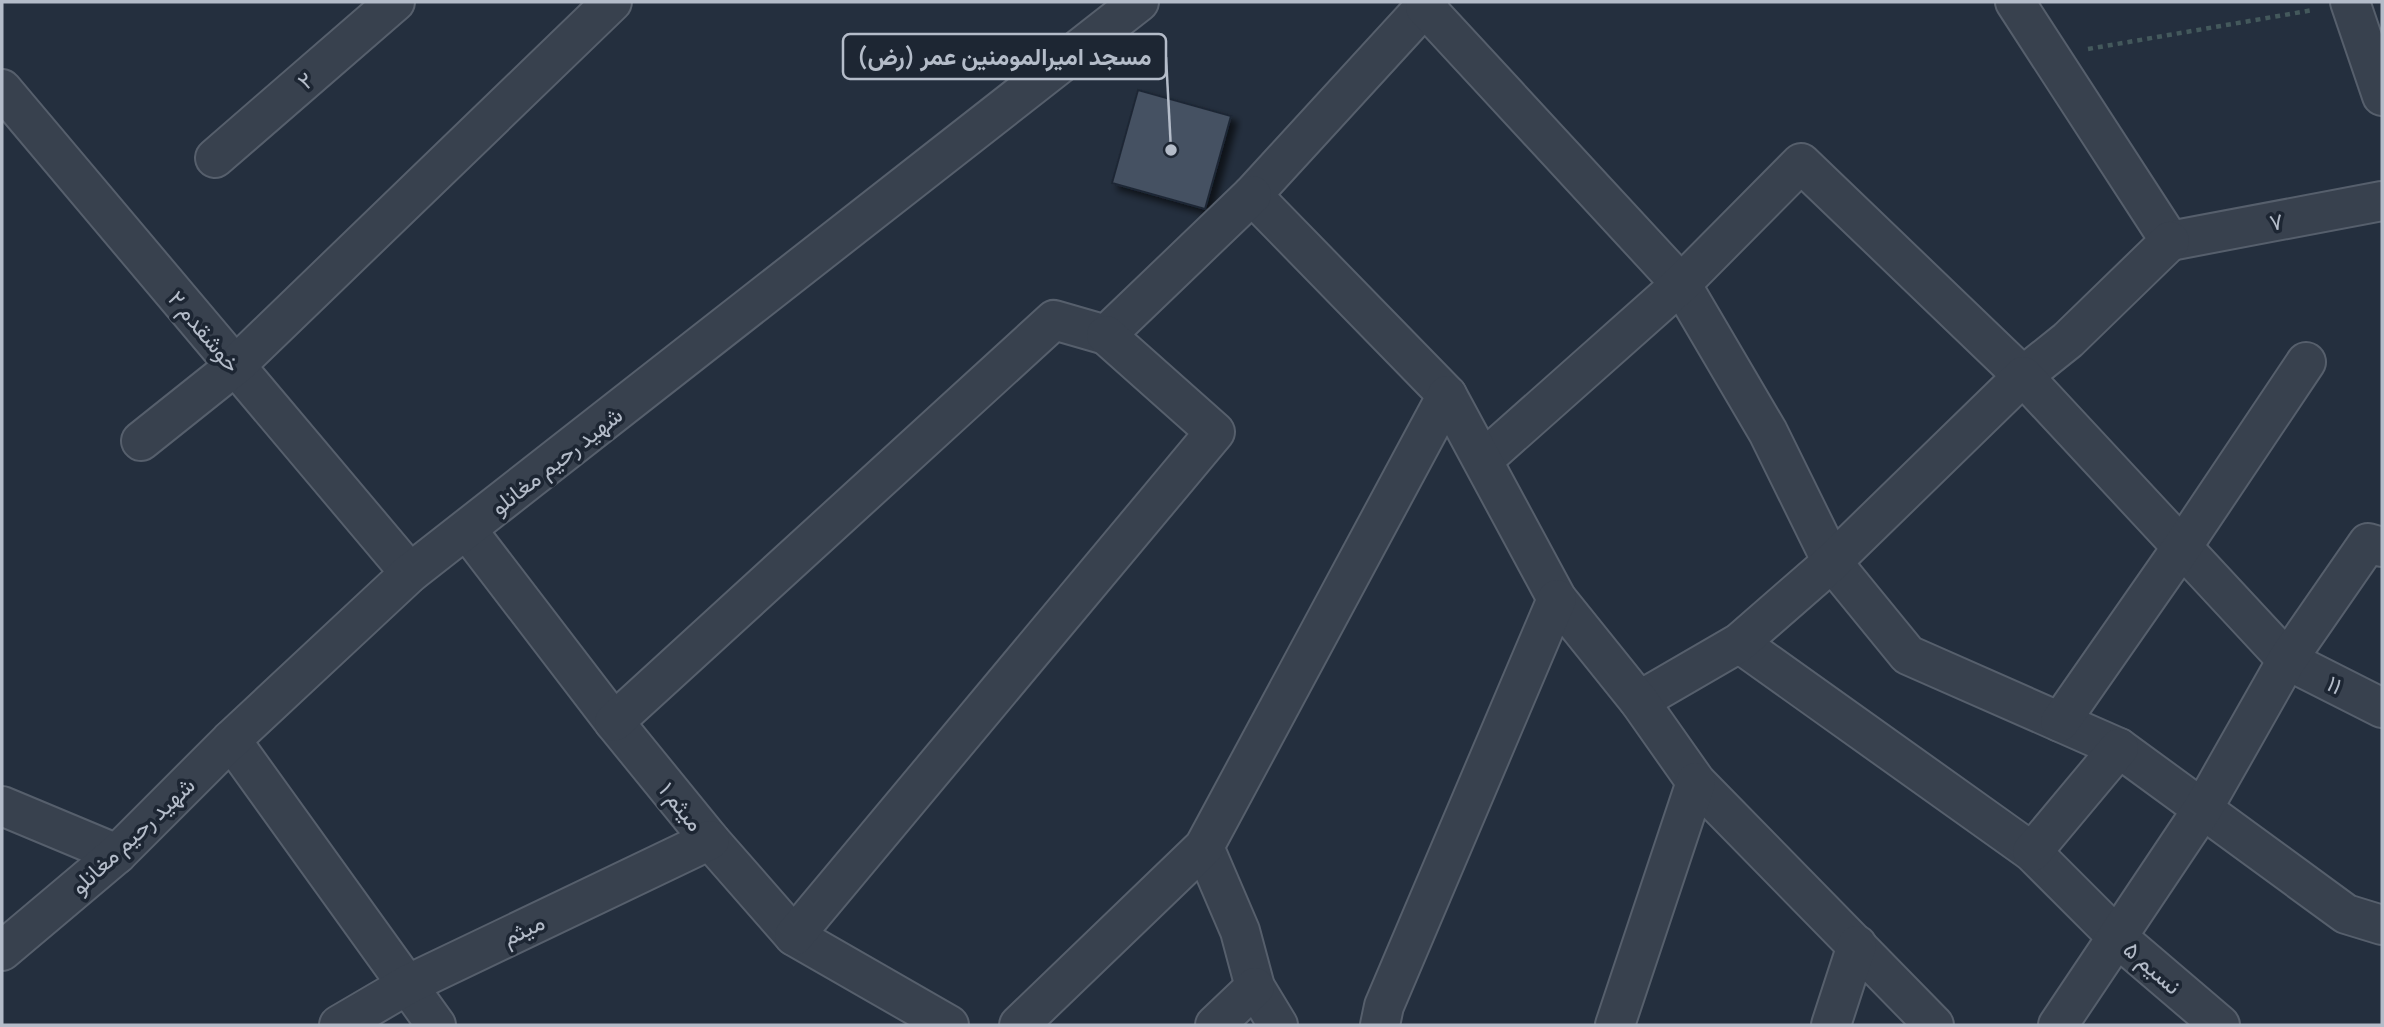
<svg xmlns="http://www.w3.org/2000/svg" width="2384" height="1027" font-family="Manrope,Vazirmatn,sans-serif">
	<style>
		.building { fill: #455162; stroke: #1f2835; stroke-width: 2; filter: url(#shadow) }
		.lines { fill: none; stroke-linecap: round; stroke-linejoin: round }
		.minor-casing { stroke: #565f6c; stroke-width: 42 }
		.path { stroke: #44595c; stroke-width: 4.5; stroke-dasharray: 5 5; stroke-linecap: butt }
		.minor { stroke: #38414e; stroke-width: 38 }
		.labels { text-anchor: middle; dominant-baseline: central; stroke-width: 7; stroke-linejoin: round; paint-order: stroke }
		.street-label { font-size: 23px; fill: #b4bcc9; stroke: #1d2633 }
		.leader { fill: none; stroke: #b4bcc9; stroke-width: 2.5 }
		.callout-dot { fill: #b4bcc9; stroke: #1d2633; stroke-width: 2.5 }
		.callout { fill: #1d2633; stroke: #b4bcc9; stroke-width: 2.5 }
		.callout-label { font-size: 24px; text-anchor: middle; font-weight: bold; fill: #b4bcc9 }
	</style>
	<defs>
		<filter id="shadow"><feDropShadow dx="6" dy="6" stdDeviation="3.5" flood-color="#0009"/></filter>
	</defs>
	<rect width="100%" height="100%" fill="#242f3e"/>
	<!-- building -->
	<path class="building" d="M 1138,90 L 1231,116 L 1205,209 L 1112,183 Z"/>
	<g class="lines">
		<!-- minor casing -->
		<g class="minor-casing">
			<g id="minor">
				<path d="M 1429,2 L 1252,195 L 1447,395"/>
				<path d="M 2015,2 L 2170,241"/>
				<path d="M 2350,2 L 2382,96"/>
				<path d="M 1425,7 L 1681,284 L 1768,432 L 1832,562 L 1908,655 L 2119,748 L 2346,914 L 2382,925"/>
				<path d="M 2,89 L 410,573"/>
				<path d="M 215,158 L 395,2"/>
				<path d="M 2170,241 L 2382,201"/>
				<path d="M 141,441 L 235,366 L 612,2"/>
				<path d="M 1484,459 L 1681,284 L 1801,163 L 2023,376 L 2068,340 L 2170,241"/>
				<path d="M 467,530 L 614,722 L 710,840 L 794,936 L 949,1025"/>
				<path d="M 1739,643 L 2032,852 L 2117,937 L 2220,1025"/>
				<path d="M 1639,701 L 1739,643 L 1832,562 L 2023,376 L 2287,660 L 2382,708"/>
				<path d="M 614,722 L 1054,320 L 1106,335 L 1252,195"/>
				<path d="M 2060,722 L 2182,547 L 2306,362"/>
				<path d="M 231,740 L 436,1025"/>
				<path d="M 2,806 L 117,854"/>
				<path d="M 1204,847 L 1240,931 L 1255,987 L 1278,1025"/>
				<path d="M 2032,852 L 2119,748"/>
				<path d="M 794,936 L 1215,432 L 1106,335"/>
				<path d="M 2,951 L 117,854 L 231,740 L 410,573 L 1139,2"/>
				<path d="M 339,1025 L 409,984 L 710,840"/>
				<path d="M 1019,1025 L 1204,847 L 1447,395 L 1557,599 L 1639,701 L 1696,782 L 1934,1025"/>
				<path d="M 1215,1025 L 1255,987"/>
				<path d="M 1380,1025 L 1384,1006 L 1557,599"/>
				<path d="M 1615,1025 L 1696,782"/>
				<path d="M 1831,1025 L 1857,945"/>
				<path d="M 2058,1025 L 2202,810 L 2287,660 L 2368,543 L 2382,547"/>
			</g>
		</g>
		<!-- path -->
		<path class="path" d="M 2088,49 L 2313,10"/>
		<!-- minor -->
		<use href="#minor" class="minor"/>
	</g>
	<g class="labels">
		<!-- street labels -->
		<g class="street-label">
			<text transform="translate(305 80) rotate(-41)">۲</text>
			<text transform="translate(2276 221) rotate(-10)">۷</text>
			<text transform="translate(205 331) rotate(50)">۲ خوشقدم</text>
			<text transform="translate(556 460) rotate(-38)">شهید رحیم مغانلو</text>
			<text transform="translate(2335 684) rotate(27)">۱۱</text>
			<text transform="translate(682 806) rotate(51)">۱ میثم</text>
			<text transform="translate(132 835) rotate(-43)">شهید رحیم مغانلو</text>
			<text transform="translate(523 929) rotate(-26)">میثم</text>
			<text transform="translate(2153 967) rotate(41)">نسیم ۵</text>
		</g>
	</g>
	<!-- callouts -->
	<path class="leader" d="M1171 150L1166 57"/>
	<circle class="callout-dot" cx="1171" cy="150" r="7"/>
	<rect class="callout" x="843" y="34" width="323" height="45" rx="7"/>
	<g class="callout-label">
		<text x="1004" y="65">مسجد امیرالمومنین عمر (رض)</text>
	</g>
	<!-- border -->
	<rect width="2384" height="1027" fill="none" stroke="#b4bcc9" stroke-width="7"/>
</svg>
